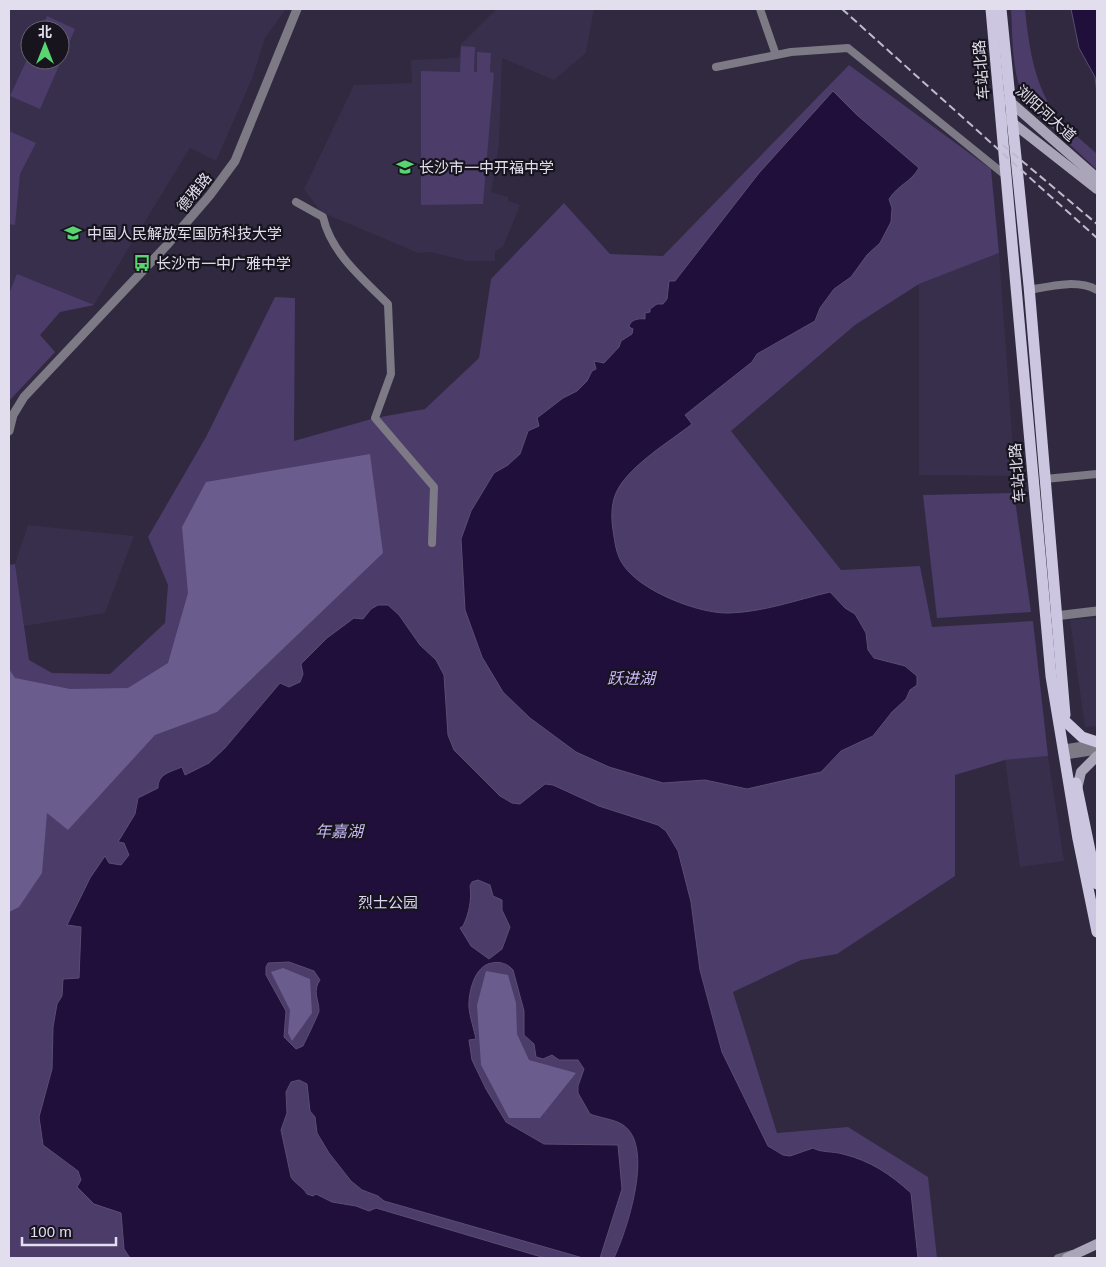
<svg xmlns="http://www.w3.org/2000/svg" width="1106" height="1267" font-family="Arial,'Noto Sans SC',sans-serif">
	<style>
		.built { fill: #382f4d; fill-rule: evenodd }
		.green { fill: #4b3c6a }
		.forest { fill: #6b5c8e }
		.water { fill: #200f3b; stroke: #5a4d70; fill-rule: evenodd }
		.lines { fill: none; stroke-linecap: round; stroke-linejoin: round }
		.minor { stroke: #7d7a86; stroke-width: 8 }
		.tertiary { stroke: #7d7a86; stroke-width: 9 }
		.secondary { stroke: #aaa5b9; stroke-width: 10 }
		.primary { stroke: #cdc6e0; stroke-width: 11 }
		.rail { stroke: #bfbbcb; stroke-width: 2; stroke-dasharray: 8 4; stroke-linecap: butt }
		.labels { text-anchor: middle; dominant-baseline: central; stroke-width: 4.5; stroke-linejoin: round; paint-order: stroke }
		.street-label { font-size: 15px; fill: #e2deed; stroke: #17141e }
		.poi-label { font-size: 15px; fill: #e2deed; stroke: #17141e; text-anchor: start }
		.park-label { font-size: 15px; fill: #ded6f5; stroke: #17141e }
		.water-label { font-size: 16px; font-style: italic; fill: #c8b7f5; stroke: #17141e }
	</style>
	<rect width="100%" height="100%" fill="#302940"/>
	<!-- built -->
	<g class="built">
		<path d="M 9,9 L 286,9 L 265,38 L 252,79 L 216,161 L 190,148 L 94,305 L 60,312 L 40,335 L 55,352 L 9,401 ZM 30,30 L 60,30 L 60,60 L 30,60 Z"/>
		<path d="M 497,9 L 594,9 L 586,53 L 554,80 L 502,58 L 499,145 L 491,192 L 508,197 L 508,201 L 520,205 L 503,247 L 495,251 L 495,261 L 467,261 L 431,252 L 418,253 L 321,212 L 304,189 L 354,85 L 412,83 L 411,60 L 459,58 L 461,44 Z"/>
		<path d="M 999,253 L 1015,476 L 919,475 L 919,284 Z"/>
		<path d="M 28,525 L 134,536 L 105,613 L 24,626 L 15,564 Z"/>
		<path d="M 1097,618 L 1097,726 L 1085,727 L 1070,620 Z"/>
		<path d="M 1048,756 L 1064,861 L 1020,867 L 1005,760 Z"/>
	</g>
	<!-- green -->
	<g class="green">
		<path d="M 1011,9 L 1025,9 C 1029,48 1035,93 1063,123 C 1074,134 1086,144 1097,154 L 1097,170 L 1027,104 C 1011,76 1013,41 1011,9 Z"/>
		<path d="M 47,16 L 75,29 L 40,109 L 10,96 L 30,53 L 30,60 L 60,60 L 60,30 L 41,30 Z"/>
		<path d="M 461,46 L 475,47 L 474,72 L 477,72 L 477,52 L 491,53 L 490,72 L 494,73 L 483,204 L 421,205 L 421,71 L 460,72 Z"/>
		<path d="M 849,65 L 991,169 L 999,253 L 919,284 L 855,325 L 731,431 L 841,570 L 920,566 L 932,627 L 1033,621 L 1048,756 L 1005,760 L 955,775 L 955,876 L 837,954 L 801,960 L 733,992 L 777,1133 L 848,1127 L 928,1177 L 937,1258 L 9,1258 L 9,565 L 15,564 L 29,660 L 52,673 L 110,674 L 165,623 L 168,585 L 148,537 L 206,437 L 275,297 L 295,298 L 294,441 L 375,418 L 425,409 L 479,358 L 491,279 L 564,203 L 610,254 L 663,256 Z"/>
		<path d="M 9,131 L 36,143 L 20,174 L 15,225 L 9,224 Z"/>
		<path d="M 17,274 L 94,305 L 60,312 L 40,335 L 55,352 L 9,401 L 9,294 Z"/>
		<path d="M 1014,493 L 1031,612 L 937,618 L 923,495 Z"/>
	</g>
	<!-- forest -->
	<g class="forest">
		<path d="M 370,454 L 383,553 L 217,712 L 155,735 L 68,830 L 47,813 L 42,873 L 19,907 L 9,912 L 9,669 L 15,678 L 70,689 L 128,688 L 168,663 L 188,593 L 182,527 L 206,482 Z"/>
		<path d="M 283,968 L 310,979 L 312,1013 L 292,1041 L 288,1033 L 290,1010 L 271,972 Z"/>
		<path d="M 486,971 L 508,975 L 516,1003 L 517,1034 L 529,1060 L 576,1073 L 540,1118 L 509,1118 L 481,1065 L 477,1005 Z"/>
	</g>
	<!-- water -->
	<g class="water">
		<path d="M 1071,9 L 1097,9 L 1097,93 L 1095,77 L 1079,48 Z"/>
		<path d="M 833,91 L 857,115 L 919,168 C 910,183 899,184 889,199 L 892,208 L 891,222 L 880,243 L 867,255 L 851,277 L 834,289 L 820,308 L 815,321 L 757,354 L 752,362 L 685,415 L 692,424 C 669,442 632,464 618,489 C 611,501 611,517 613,530 C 615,543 616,555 624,566 C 641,591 699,614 729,613 C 764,612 796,600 830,592 L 845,608 L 855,614 L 866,633 L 868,650 L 874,658 L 905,666 L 917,676 L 917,685 L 910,690 L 906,699 L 892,712 L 873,736 L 841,751 L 821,772 L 747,789 L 705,780 L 663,783 L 609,767 L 576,752 L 530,718 L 503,692 L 482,657 L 465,610 L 461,539 L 471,511 L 494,473 L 508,465 L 520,454 L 528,431 L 539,426 L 537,418 L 563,398 L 577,391 L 587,381 L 592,371 L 596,369 L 594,361 L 604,363 L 619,347 L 621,341 L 632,334 L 633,329 L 629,327 C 630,320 638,318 645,319 L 645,313 L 650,312 L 650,309 L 657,304 L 663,304 L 667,299 L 669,281 L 675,281 L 759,173 Z"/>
		<path d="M 378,605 L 388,605 L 399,615 L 420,645 L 436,660 L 444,675 L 448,735 L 454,750 L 500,796 L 512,803 L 520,804 L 545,784 L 553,785 L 599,806 L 658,825 L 666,831 L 678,851 L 691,902 L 700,970 L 722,1052 L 768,1146 L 783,1155 L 790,1156 L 813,1148 C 822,1153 833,1151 843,1154 C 871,1161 890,1174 911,1193 L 918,1258 L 614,1258 C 627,1230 655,1146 623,1125 C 614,1119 600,1118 590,1114 L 578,1093 L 578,1086 L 584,1069 L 578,1060 L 559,1060 L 552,1055 L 543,1059 L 536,1057 L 534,1044 L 524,1035 L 524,1011 L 513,970 C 508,964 500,961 492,963 C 475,965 468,992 469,1008 C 470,1018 474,1029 476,1039 L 469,1040 L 472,1060 L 486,1089 L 506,1122 L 544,1144 L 618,1145 L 622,1189 L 600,1258 L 583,1258 L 384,1201 L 378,1196 L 362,1190 L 351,1181 L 329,1153 L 317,1133 L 315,1117 L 310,1111 L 307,1084 L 299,1080 L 291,1082 L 286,1092 L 287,1113 L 281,1130 L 291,1177 C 295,1184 302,1186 307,1194 L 313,1196 L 316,1194 L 332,1202 L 356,1206 L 369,1211 L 376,1208 L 545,1258 L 130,1258 L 124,1249 L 121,1213 L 94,1204 L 77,1187 L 81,1180 L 78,1171 L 43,1145 L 39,1117 L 52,1069 L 53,1027 L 57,1004 L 62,996 L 63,979 L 79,978 L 81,927 L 67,925 L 90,878 L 105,856 L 109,863 L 121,865 L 129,855 L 124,843 L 118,842 L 135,814 L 138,798 L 158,788 C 158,774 170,772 182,767 L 185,775 L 209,763 L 225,748 L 280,683 L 289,687 L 300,682 L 303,674 L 301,664 L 327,638 L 354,618 L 363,619 L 371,609 ZM 478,880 L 490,885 L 493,896 L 502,900 L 502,910 L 510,927 L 502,949 L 489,959 L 471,946 L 460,928 L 463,926 C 469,914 472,899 470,886 L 472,882 ZM 289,962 L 314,971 L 320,980 C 312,991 319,1000 319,1011 C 319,1013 305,1042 303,1046 L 296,1049 L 284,1037 L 286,1011 L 266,975 L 266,967 L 268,963 Z"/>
	</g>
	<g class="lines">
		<!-- minor -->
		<g class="minor">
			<path d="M 760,9 L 776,55"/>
			<path d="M 716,67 L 791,52 L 848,48 L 1005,175"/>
			<path d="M 296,202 L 323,217 C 331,253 363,279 388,304 L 391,374 L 375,418 L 434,487 L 432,543"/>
			<path d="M 1029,290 C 1051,286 1077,279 1097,290"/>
			<path d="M 1045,479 L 1097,474"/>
			<path d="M 1058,1258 L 1072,1254"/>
		</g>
		<!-- tertiary -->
		<g class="tertiary">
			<path d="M 9,431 L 13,415 L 24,397 L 167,245 L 210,195 L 235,161 L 297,9"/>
			<path d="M 1055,616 L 1097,611"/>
			<path d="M 1064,749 L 1097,744"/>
			<path d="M 1065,755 L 1097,750"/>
		</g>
		<!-- secondary -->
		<g class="secondary">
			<path d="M 1008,100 L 1097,178"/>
			<path d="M 1009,120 L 1097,189"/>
			<path d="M 1077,789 L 1081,772 L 1097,756"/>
			<path d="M 1067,1258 L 1097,1244"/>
		</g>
		<!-- primary -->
		<g class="primary">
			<path d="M 991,9 L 1051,676 L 1078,839 L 1097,932"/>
			<path d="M 1001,9 L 1029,286 L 1065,715"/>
			<path d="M 1066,722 L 1082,737 L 1097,742"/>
			<path d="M 1076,783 L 1097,884"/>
		</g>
		<!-- rail -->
		<g class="rail">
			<path d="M 842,9 L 1097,238"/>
			<path d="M 1003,145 L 1097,224"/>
		</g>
	</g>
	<!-- icons -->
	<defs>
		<g id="school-bare" transform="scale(1.35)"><path d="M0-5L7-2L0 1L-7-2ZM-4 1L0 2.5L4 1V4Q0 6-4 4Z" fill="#58d570" stroke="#17141e" stroke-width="2.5" paint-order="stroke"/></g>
		<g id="university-bare" transform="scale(1.35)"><path d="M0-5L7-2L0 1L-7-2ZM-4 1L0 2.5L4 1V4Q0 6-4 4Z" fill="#58d570" stroke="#17141e" stroke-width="2.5" paint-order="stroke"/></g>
		<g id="bus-bare" transform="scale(1.35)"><path d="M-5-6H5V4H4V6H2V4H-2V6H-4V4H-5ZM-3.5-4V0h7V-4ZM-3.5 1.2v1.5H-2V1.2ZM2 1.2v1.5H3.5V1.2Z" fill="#58d570" stroke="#17141e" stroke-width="2.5" paint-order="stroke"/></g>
	</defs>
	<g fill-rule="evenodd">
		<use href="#school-bare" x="405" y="167"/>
		<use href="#university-bare" x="73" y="233"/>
		<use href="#bus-bare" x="142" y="263"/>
	</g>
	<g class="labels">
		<!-- street labels -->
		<g class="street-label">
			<text transform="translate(981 70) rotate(-95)">车站北路</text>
			<text transform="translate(1046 113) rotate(42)">浏阳河大道</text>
			<text transform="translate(194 192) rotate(-51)">德雅路</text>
			<text transform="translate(1017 473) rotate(-95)">车站北路</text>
		</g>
		<!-- poi labels -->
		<g class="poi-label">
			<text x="419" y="167">长沙市一中开福中学</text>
			<text x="87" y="233">中国人民解放军国防科技大学</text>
			<text x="156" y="263">长沙市一中广雅中学</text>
		</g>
		<!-- park labels -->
		<g class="park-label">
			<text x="388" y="902">烈士公园</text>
		</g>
		<!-- water labels -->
		<g class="water-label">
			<text x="631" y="678">跃进湖</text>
			<text x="339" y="831">年嘉湖</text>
		</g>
	</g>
	<!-- border -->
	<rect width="1106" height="1267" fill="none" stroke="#e2deed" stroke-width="20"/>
	<!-- north arrow -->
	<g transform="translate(45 45)"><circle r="24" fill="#17141e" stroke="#686571"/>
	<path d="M0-4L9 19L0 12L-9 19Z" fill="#58d570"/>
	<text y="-8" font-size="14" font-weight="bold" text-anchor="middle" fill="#e2deed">北</text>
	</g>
	<!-- scale -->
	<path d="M22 1237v8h94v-8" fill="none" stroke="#e2deed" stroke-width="2.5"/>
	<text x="30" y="1237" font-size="15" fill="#e2deed" stroke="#17141e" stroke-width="4" paint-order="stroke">100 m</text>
</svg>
